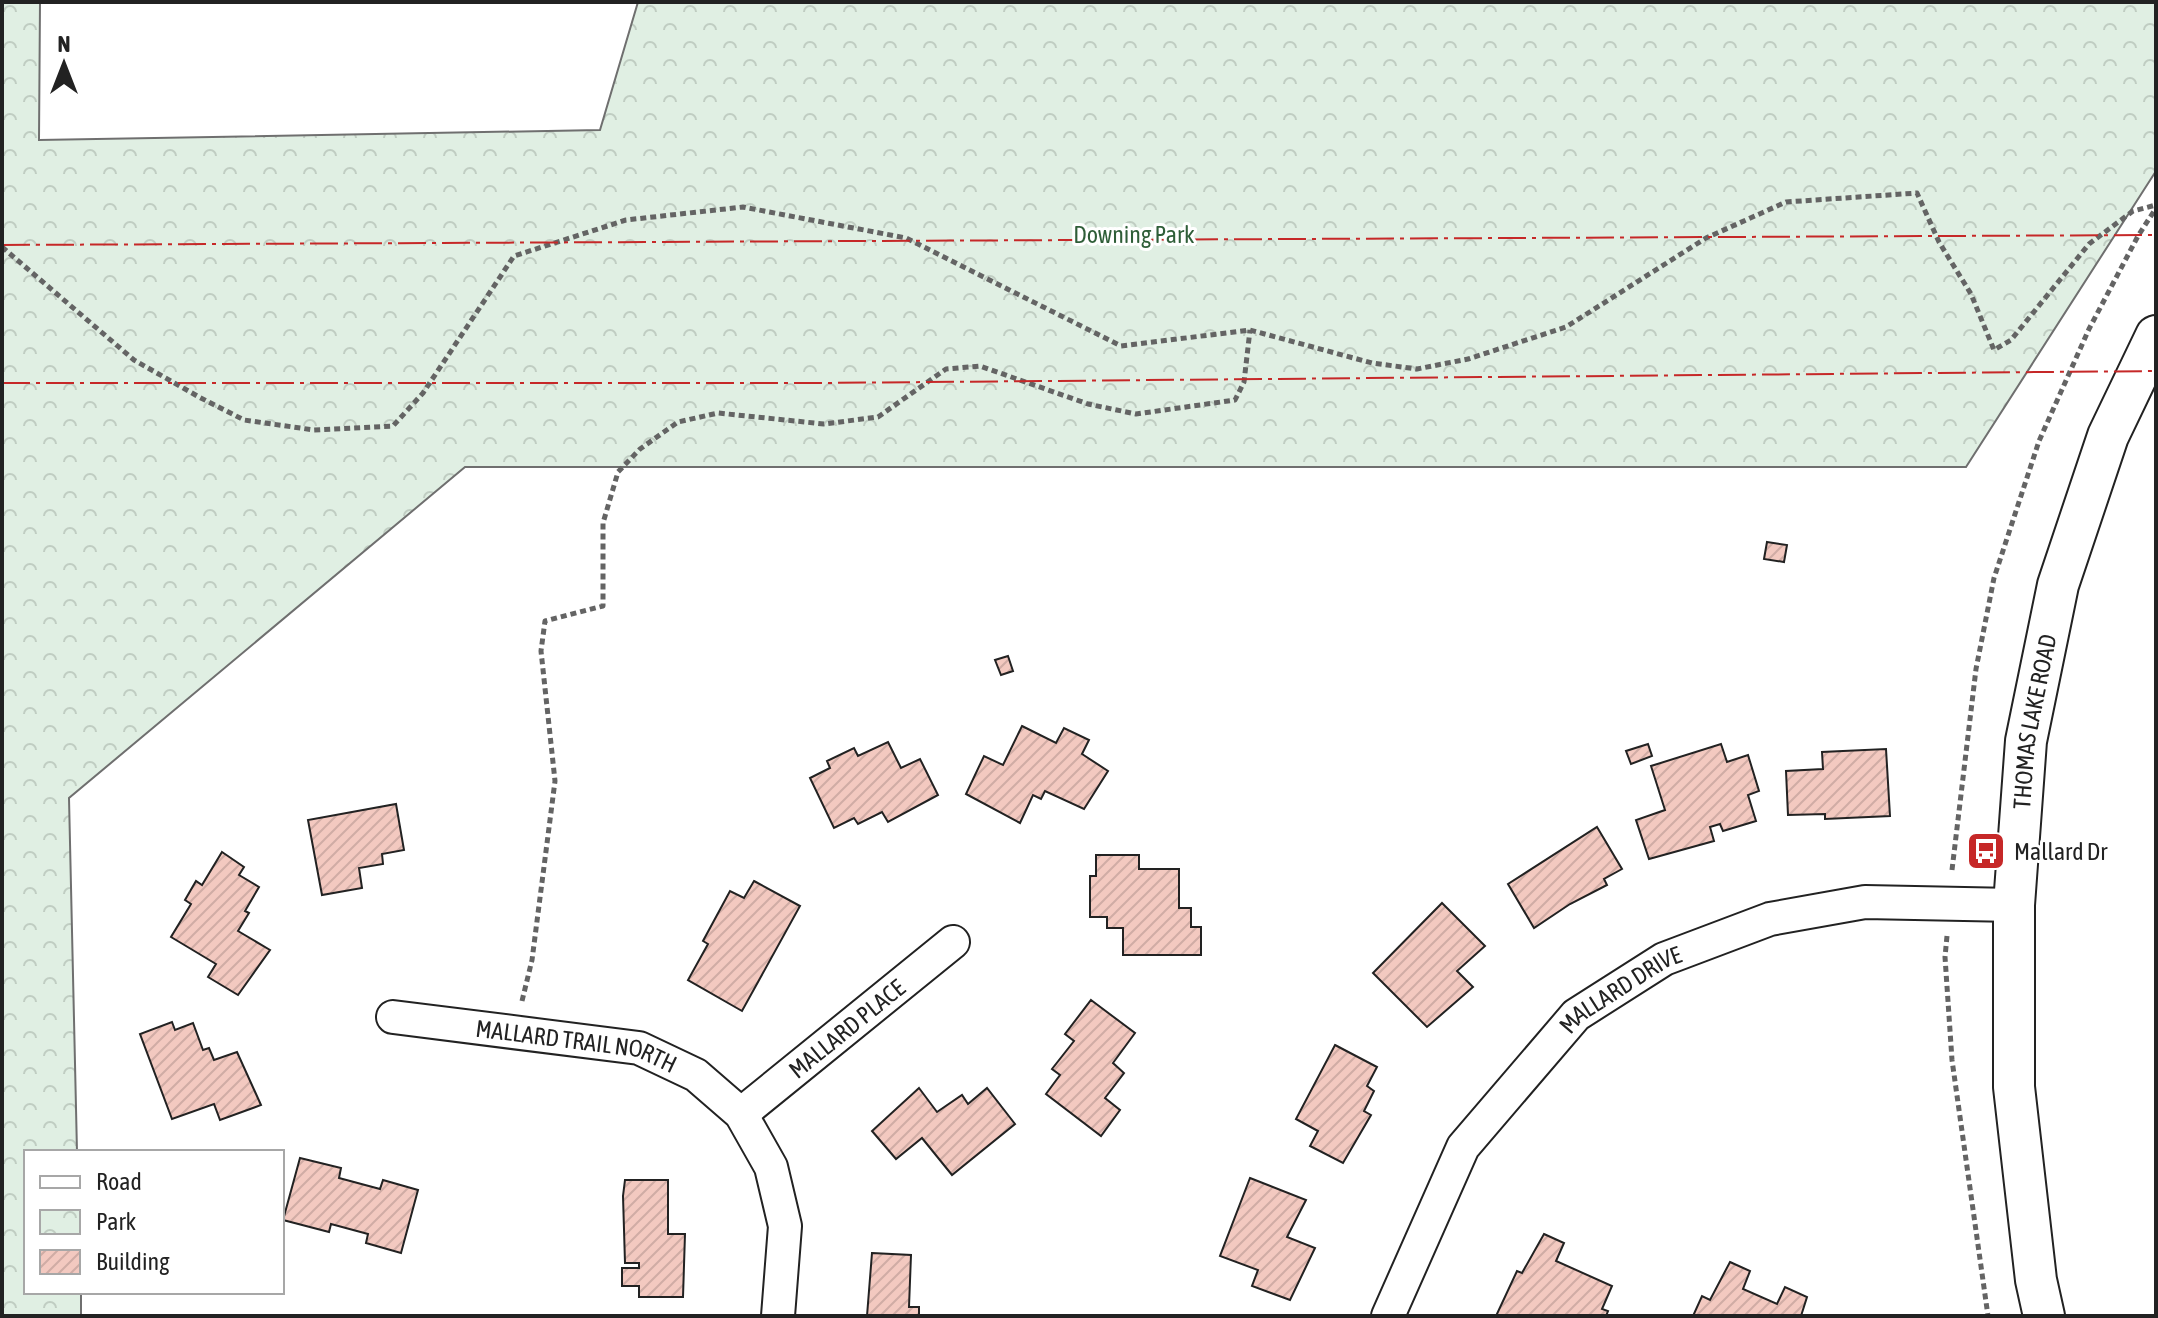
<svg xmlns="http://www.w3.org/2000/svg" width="2158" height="1318" font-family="'Asap Condensed',sans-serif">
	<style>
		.park { fill: url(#park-crowns); stroke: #6f6f6f; stroke-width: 2 }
		.building { fill: url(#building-hatch); stroke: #222; stroke-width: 2 }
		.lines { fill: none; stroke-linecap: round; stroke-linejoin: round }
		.minor-casing { stroke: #222; stroke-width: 36 }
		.tertiary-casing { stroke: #222; stroke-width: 44 }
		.path { stroke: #646464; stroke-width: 5; stroke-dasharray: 6 4; stroke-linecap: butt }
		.minor { stroke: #fff; stroke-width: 32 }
		.tertiary { stroke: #fff; stroke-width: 40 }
		.power { stroke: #c62828; stroke-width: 2; stroke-dasharray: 28 6 4 6; stroke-linecap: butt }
		.labels { text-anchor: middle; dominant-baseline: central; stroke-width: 6; stroke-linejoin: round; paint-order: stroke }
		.park-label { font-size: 24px; fill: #2f5e38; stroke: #fff }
		.street-label { font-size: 24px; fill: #222; stroke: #fff }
		.poi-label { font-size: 24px; fill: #222; stroke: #fff; text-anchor: start }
	</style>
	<defs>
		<pattern id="park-crowns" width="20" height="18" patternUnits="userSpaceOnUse" patternTransform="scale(2)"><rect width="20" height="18" fill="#e0efe3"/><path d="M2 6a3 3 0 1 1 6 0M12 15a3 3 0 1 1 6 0" fill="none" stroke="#c0cdc2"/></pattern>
		<pattern id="building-hatch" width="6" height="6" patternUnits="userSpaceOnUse" patternTransform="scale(2)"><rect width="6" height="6" fill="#f3c9c0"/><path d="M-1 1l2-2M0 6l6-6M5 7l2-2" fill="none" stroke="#d0aca5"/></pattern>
	</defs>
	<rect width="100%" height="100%" fill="#fff"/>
	<!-- park -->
	<path class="park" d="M 2,2 L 40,2 L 39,140 L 600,130 L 638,2 L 2156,2 L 2156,171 L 1966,467 L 465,467 L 69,798 L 77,1152 L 26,1152 L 26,1292 L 81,1292 L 81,1316 L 2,1316 Z"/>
	<!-- building -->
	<g class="building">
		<path d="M 1767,542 L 1787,545 L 1784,562 L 1764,559 Z"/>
		<path d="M 1008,656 L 1013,671 L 1001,675 L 995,660 Z"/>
		<path d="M 1022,726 L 1056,743 L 1064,728 L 1089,740 L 1082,754 L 1108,771 L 1084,809 L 1045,791 L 1041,799 L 1033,795 L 1020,823 L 966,794 L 984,756 L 1003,765 Z"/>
		<path d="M 888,742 L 901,768 L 920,759 L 938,795 L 888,822 L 882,812 L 858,824 L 854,818 L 834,828 L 810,778 L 830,768 L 827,761 L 854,748 L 858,756 Z"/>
		<path d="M 1648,744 L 1652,756 L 1631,764 L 1626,751 Z"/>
		<path d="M 1721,744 L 1727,762 L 1748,755 L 1759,791 L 1748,795 L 1756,821 L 1723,831 L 1720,824 L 1710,827 L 1714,841 L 1649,859 L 1636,820 L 1665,810 L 1651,766 Z"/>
		<path d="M 1886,749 L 1890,816 L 1825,819 L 1825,814 L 1788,815 L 1786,771 L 1823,769 L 1822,752 Z"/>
		<path d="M 396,804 L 404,850 L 382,854 L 383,864 L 359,868 L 362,888 L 322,895 L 308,820 Z"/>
		<path d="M 1597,827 L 1622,869 L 1604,879 L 1607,885 L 1570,904 L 1534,928 L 1508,884 Z"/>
		<path d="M 222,852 L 244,867 L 239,875 L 259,887 L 245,911 L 249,913 L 238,931 L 270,950 L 238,995 L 208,977 L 216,964 L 171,937 L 191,904 L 185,900 L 196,881 L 202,885 Z"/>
		<path d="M 1096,855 L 1139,855 L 1139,869 L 1179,869 L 1179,908 L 1191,908 L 1191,927 L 1201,927 L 1201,955 L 1123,955 L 1123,928 L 1107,928 L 1107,917 L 1090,917 L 1090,876 L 1096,876 Z"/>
		<path d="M 754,881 L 800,906 L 742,1011 L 688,980 L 708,944 L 703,941 L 730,891 L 744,898 Z"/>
		<path d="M 1442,903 L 1485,946 L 1457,971 L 1473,987 L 1427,1027 L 1373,973 Z"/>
		<path d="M 1091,1000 L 1135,1033 L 1113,1063 L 1124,1073 L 1105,1098 L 1120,1110 L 1101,1136 L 1046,1094 L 1060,1075 L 1052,1069 L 1074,1041 L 1065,1034 Z"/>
		<path d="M 172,1022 L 175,1030 L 193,1023 L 203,1050 L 209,1048 L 214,1060 L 237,1052 L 261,1105 L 220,1120 L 214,1104 L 172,1119 L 140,1034 Z"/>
		<path d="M 1335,1045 L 1377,1067 L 1367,1086 L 1374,1091 L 1364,1111 L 1371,1115 L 1343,1163 L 1310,1146 L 1318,1131 L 1296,1119 Z"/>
		<path d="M 919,1088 L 937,1112 L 962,1095 L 968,1104 L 987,1088 L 1015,1124 L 952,1175 L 922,1138 L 896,1159 L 872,1131 Z"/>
		<path d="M 300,1158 L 341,1168 L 339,1178 L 380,1189 L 383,1180 L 418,1190 L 401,1253 L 366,1243 L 368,1234 L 331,1224 L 329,1232 L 283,1220 Z"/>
		<path d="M 1250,1178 L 1306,1200 L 1287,1237 L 1315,1248 L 1290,1300 L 1252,1286 L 1258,1270 L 1220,1256 Z"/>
		<path d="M 625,1180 L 668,1180 L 668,1234 L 685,1234 L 683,1297 L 639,1297 L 639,1286 L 622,1286 L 622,1268 L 639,1268 L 639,1263 L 625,1263 L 623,1196 Z"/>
		<path d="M 1544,1234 L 1564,1243 L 1556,1261 L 1612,1286 L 1602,1309 L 1608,1311 L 1606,1316 L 1496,1316 L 1517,1271 L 1522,1273 Z"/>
		<path d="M 872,1253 L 911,1255 L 909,1307 L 919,1307 L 919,1316 L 867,1316 Z"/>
		<path d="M 1730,1262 L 1750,1271 L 1743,1289 L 1777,1304 L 1785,1287 L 1807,1297 L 1801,1316 L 1693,1316 L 1702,1296 L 1710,1300 Z"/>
	</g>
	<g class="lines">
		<!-- minor casing -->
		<g class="minor-casing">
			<g id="minor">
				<path id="s1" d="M 393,1017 L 639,1048 L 696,1075 L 741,1114 L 771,1167 L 785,1226 L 778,1316"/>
				<path id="s2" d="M 741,1114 L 953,942"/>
				<path id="s3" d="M 1388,1316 L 1463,1147 L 1576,1015 L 1664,959 L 1770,919 L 1865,902 L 2014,905"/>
			</g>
		</g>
		<!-- tertiary casing -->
		<g class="tertiary-casing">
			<g id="tertiary">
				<path id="s4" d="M 2044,1316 L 2036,1280 L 2014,1087 L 2014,905 L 2026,741 L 2058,585 L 2108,436 L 2156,336"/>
			</g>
		</g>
		<!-- path -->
		<g class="path">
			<path d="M 2,247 L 134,360 L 199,397 L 244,420 L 314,430 L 393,426 L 423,393 L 514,256 L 626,220 L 743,207 L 906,238 L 1121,346 L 1250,330 L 1372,363 L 1417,369 L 1468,359 L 1566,327 L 1706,238 L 1786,202 L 1917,193 L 1939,242 L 1971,294 L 1994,350 L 2011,340 L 2089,244 L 2133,211 L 2156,205"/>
			<path d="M 1952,870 L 1976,669 L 1994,578 L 2039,441 L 2089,329 L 2138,236 L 2156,208"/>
			<path d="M 1947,936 L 1945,957 L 1952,1060 L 1988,1316"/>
			<path d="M 522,1001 L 532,960 L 555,781 L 541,651 L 545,621 L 603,606 L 603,523 L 618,472 L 640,449 L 678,422 L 718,413 L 824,424 L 878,417 L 946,369 L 980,366 L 1088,404 L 1136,414 L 1235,400 L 1244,382 L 1250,330"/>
		</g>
		<!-- minor -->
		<use href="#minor" class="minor"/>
		<!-- tertiary -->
		<use href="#tertiary" class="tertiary"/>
		<!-- power -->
		<g class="power">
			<path d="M 2,245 L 2156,235"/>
			<path d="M 2,383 L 822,383 L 2156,371"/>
		</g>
	</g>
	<!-- icons -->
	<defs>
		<g id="bus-square" transform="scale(2)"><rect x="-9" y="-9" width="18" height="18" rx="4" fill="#c62828" stroke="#fff"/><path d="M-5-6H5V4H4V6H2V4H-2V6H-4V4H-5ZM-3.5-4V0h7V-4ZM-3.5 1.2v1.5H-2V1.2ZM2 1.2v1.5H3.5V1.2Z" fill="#fff"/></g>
	</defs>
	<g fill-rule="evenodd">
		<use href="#bus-square" x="1986" y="851"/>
	</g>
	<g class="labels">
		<!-- park labels -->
		<g class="park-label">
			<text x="1134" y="234">Downing Park</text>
		</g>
		<!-- street labels -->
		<g class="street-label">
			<text stroke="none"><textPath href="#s4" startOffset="598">THOMAS LAKE ROAD</textPath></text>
			<text stroke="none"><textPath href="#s3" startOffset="410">MALLARD DRIVE</textPath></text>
			<text stroke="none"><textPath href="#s2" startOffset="136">MALLARD PLACE</textPath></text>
			<text stroke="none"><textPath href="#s1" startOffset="186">MALLARD TRAIL NORTH</textPath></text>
		</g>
		<!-- poi labels -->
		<g class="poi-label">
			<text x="2014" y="851">Mallard Dr</text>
		</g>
	</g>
	<!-- border -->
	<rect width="2158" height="1318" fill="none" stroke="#222222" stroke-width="8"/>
	<!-- legend -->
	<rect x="24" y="1150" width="260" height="144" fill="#ffffff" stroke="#a7a7a7" stroke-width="2"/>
	<rect x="40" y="1176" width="40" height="12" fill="#ffffff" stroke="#a7a7a7" stroke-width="2"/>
	<text x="96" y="1190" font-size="24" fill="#222222">Road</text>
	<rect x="40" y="1210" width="40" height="24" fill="url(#park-crowns)" stroke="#a7a7a7" stroke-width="2"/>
	<text x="96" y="1230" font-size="24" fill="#222222">Park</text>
	<rect x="40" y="1250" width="40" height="24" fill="url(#building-hatch)" stroke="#a7a7a7" stroke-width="2"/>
	<text x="96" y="1270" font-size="24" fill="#222222">Building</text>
	<!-- north arrow -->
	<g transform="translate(64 64)" stroke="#ffffff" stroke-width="6" paint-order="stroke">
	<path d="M0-6L14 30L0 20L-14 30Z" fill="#222222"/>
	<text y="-12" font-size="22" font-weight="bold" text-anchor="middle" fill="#222222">N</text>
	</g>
</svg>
